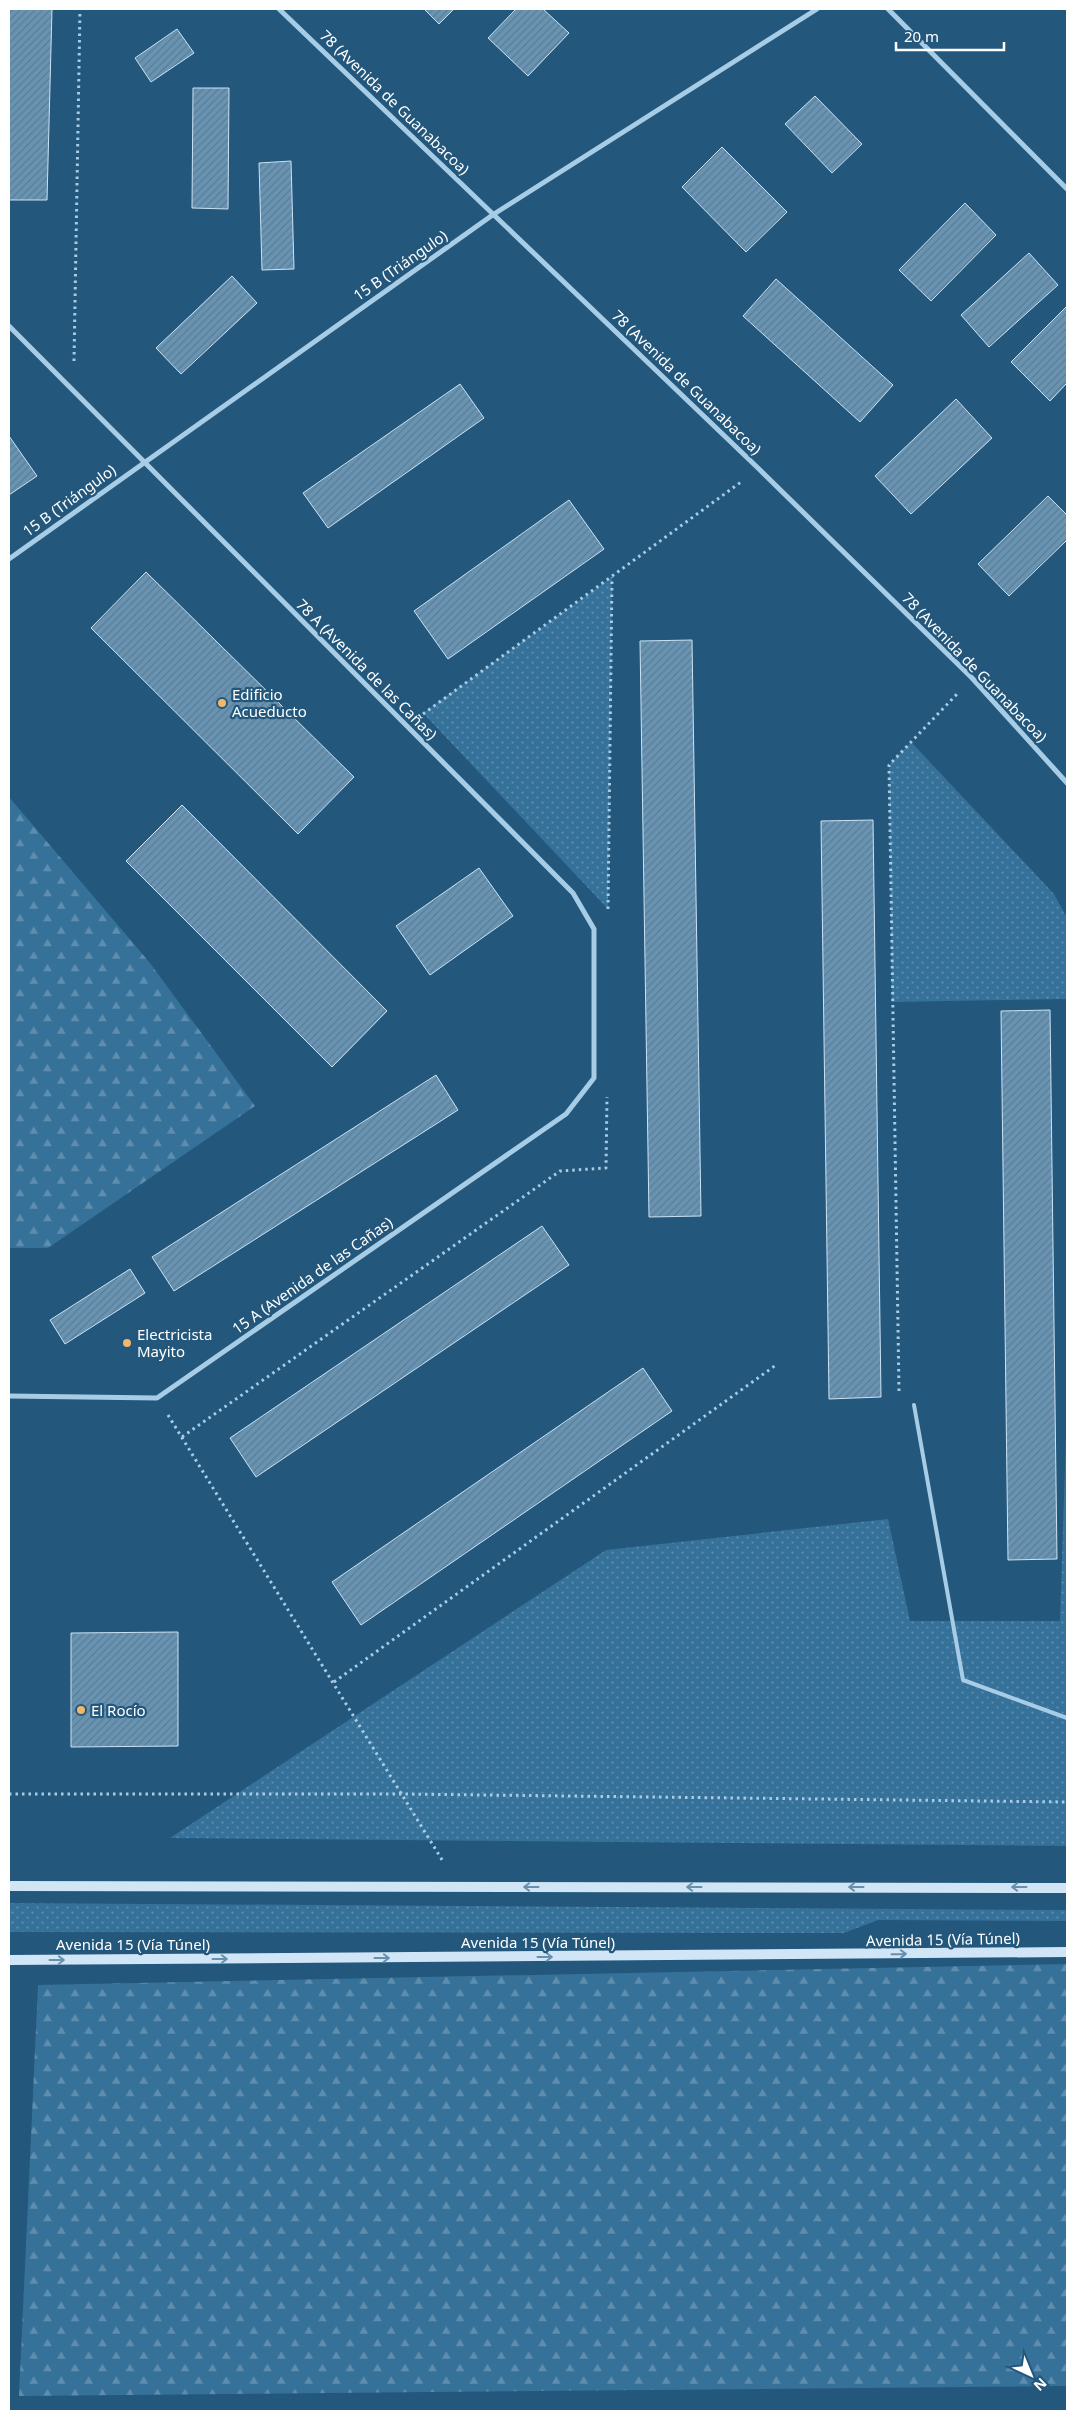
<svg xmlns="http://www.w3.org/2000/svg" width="1076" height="2420" font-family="'Noto Sans',sans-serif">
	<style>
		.grass { fill: url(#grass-dots) }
		.forest { fill: url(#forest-firs) }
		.building { fill: url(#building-hatch); stroke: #cae3f4 }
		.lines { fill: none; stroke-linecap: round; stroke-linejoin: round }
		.path { stroke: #a7cce6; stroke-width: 3; stroke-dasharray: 2.5 4; stroke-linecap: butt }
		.lane { stroke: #a7cce6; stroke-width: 4 }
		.street { stroke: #a7cce6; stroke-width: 5 }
		.secondary { stroke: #d0e5f5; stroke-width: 10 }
		.oneway { stroke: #6890ac }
		.poi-dot { fill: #f1b76a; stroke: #23577c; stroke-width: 2 }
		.labels { text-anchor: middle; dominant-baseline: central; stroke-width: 4.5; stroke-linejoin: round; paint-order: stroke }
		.street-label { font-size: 15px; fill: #fff; stroke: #23577c }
		.poi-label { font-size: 15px; fill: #fff; stroke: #23577c; text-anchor: start }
	</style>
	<defs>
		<pattern id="grass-dots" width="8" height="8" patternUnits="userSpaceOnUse" patternTransform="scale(1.25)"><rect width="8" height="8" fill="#36719a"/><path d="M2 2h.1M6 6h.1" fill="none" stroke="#5e8dae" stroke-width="1.8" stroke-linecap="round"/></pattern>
		<pattern id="forest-firs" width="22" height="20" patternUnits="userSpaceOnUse" patternTransform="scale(1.25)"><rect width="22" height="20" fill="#36719a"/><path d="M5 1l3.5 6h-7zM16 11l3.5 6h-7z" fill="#5e8dae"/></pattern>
		<pattern id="building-hatch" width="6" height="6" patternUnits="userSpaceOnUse" patternTransform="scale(1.25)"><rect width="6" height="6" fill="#6894b4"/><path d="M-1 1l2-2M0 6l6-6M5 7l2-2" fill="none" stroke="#5e7b90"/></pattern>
	</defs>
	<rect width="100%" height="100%" fill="#23577c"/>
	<!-- grass -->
	<g class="grass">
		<path d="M 612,577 L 608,909 L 423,713 Z"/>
		<path d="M 911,742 L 1054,894 L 1067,918 L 1067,999 L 892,1002 L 889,765 Z"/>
		<path d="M 1067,1404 L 1067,1846 L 170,1838 L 606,1550 L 888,1519 L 910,1621 L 1060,1621 Z"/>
		<path d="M 9,1903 L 1067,1910 L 1067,1921 L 878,1920 L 844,1933 L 9,1932 Z"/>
	</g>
	<!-- forest -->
	<g class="forest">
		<path d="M 9,797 L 150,963 L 255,1106 L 48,1248 L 9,1248 Z"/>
		<path d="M 1067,1964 L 1067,2386 L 19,2396 L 38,1985 Z"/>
	</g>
	<!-- building -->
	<g class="building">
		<path d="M 9,9 L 52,9 L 47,200 L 9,200 Z"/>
		<path d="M 424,9 L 454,9 L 439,24 Z"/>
		<path d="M 516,9 L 543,9 L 569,33 L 528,76 L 488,38 Z"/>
		<path d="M 177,29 L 194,53 L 151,82 L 135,58 Z"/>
		<path d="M 193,88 L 229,88 L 228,209 L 192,208 Z"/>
		<path d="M 815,96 L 862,144 L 832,173 L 785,124 Z"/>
		<path d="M 722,147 L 787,212 L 746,252 L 682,187 Z"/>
		<path d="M 291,161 L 294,269 L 262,270 L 259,163 Z"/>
		<path d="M 965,203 L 996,235 L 931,301 L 899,270 Z"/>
		<path d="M 1029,253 L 1058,285 L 989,347 L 961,315 Z"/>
		<path d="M 232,276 L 257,303 L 181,374 L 156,348 Z"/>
		<path d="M 776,279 L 893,385 L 860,422 L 743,316 Z"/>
		<path d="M 1067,306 L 1067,383 L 1050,401 L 1011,362 Z"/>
		<path d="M 460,384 L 484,418 L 328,528 L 303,493 Z"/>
		<path d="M 956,399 L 992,438 L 911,514 L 875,476 Z"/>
		<path d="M 9,436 L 37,476 L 9,495 Z"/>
		<path d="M 1048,496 L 1067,515 L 1067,540 L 1009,596 L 978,564 Z"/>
		<path d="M 569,500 L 604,549 L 448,659 L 414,611 Z"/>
		<path d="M 146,572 L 354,777 L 298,834 L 91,628 Z"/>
		<path d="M 692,640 L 701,1216 L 649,1217 L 640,641 Z"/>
		<path d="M 182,805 L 387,1011 L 332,1067 L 126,861 Z"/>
		<path d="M 873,820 L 881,1397 L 829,1399 L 821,821 Z"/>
		<path d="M 479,868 L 513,916 L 430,975 L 396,926 Z"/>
		<path d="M 1050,1010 L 1057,1559 L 1008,1560 L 1001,1011 Z"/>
		<path d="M 436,1075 L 458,1110 L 174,1291 L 152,1257 Z"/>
		<path d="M 542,1226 L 569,1265 L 256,1477 L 230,1438 Z"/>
		<path d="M 130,1269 L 145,1293 L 65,1344 L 50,1320 Z"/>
		<path d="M 643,1368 L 672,1411 L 361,1625 L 332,1582 Z"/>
		<path d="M 178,1632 L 178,1746 L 71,1747 L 71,1633 Z"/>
	</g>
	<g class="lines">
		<!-- path -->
		<g class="path">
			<path d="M 74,361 L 80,9"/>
			<path d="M 423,714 L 741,482"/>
			<path d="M 608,909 L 612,577"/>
			<path d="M 899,1391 L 889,765 L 958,693"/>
			<path d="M 168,1415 L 444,1863"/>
			<path d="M 182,1437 L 560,1171 L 606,1168 L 607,1097"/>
			<path d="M 334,1682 L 776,1365"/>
			<path d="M 9,1794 L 402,1794 L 1067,1802"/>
		</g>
		<!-- lane -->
		<path class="lane" d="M 914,1405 L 963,1680 L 1067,1718"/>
		<!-- street -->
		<g class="street">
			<path d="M 279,9 L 759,469 L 972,678 L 1067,783"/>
			<path d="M 888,9 L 1067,189"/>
			<path d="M 9,326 L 573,893 L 594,929 L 594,1078 L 566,1114 L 157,1398 L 9,1396"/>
			<path d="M 9,559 L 494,214 L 817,9"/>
		</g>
		<!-- secondary -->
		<g class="secondary">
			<path d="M 9,1886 L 1067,1888"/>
			<path d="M 9,1960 L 1067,1952"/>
		</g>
	</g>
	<!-- one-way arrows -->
	<defs><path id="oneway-shaft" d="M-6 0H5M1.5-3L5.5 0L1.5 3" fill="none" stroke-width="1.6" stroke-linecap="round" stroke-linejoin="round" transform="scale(1.25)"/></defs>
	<g class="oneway">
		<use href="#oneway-shaft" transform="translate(531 1887) rotate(-180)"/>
		<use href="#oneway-shaft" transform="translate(694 1887) rotate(-180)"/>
		<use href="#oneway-shaft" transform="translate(856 1887) rotate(-180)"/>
		<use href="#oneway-shaft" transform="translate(1019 1887) rotate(-180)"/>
		<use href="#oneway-shaft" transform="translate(899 1954) rotate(-1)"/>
		<use href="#oneway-shaft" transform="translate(545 1957)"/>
		<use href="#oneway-shaft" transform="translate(382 1958)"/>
		<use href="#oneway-shaft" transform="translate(220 1959)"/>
		<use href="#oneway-shaft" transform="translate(57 1960)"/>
	</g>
	<!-- markers -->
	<g class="poi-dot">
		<circle cx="222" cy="703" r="5"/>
		<circle cx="127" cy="1343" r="5"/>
		<circle cx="81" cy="1710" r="5"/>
	</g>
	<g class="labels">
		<!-- street labels -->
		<g class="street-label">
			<text transform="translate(395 102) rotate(44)">78 (Avenida de Guanabacoa)</text>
			<text transform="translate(400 265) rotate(-35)">15 B (Triángulo)</text>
			<text transform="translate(687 382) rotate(44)">78 (Avenida de Guanabacoa)</text>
			<text transform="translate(69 500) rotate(-36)">15 B (Triángulo)</text>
			<text transform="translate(975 667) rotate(46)">78 (Avenida de Guanabacoa)</text>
			<text transform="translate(367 669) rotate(45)">78 A (Avenida de las Cañas)</text>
			<text transform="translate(312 1275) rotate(-35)">15 A (Avenida de las Cañas)</text>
			<text transform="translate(943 1939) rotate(-1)">Avenida 15 (Vía Túnel)</text>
			<text x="538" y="1942">Avenida 15 (Vía Túnel)</text>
			<text x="133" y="1944">Avenida 15 (Vía Túnel)</text>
		</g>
		<!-- poi labels -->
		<g class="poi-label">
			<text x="232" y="694">Edificio<tspan x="232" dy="17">Acueducto</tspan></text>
			<text x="137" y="1334">Electricista<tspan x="137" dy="17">Mayito</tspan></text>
			<text x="91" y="1710">El Rocío</text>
		</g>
	</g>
	<!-- border -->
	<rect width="1076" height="2420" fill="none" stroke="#ffffff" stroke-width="20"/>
	<!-- north arrow -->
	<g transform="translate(1031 2375) rotate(136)" stroke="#23577c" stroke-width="4" paint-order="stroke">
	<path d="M0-4L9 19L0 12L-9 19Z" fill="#ffffff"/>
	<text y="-8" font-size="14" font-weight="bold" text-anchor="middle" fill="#ffffff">N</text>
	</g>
	<!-- scale -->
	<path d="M896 42v8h108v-8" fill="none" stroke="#ffffff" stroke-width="2.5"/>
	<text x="904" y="42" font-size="15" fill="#ffffff" stroke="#23577c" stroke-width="4" paint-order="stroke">20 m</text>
</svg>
